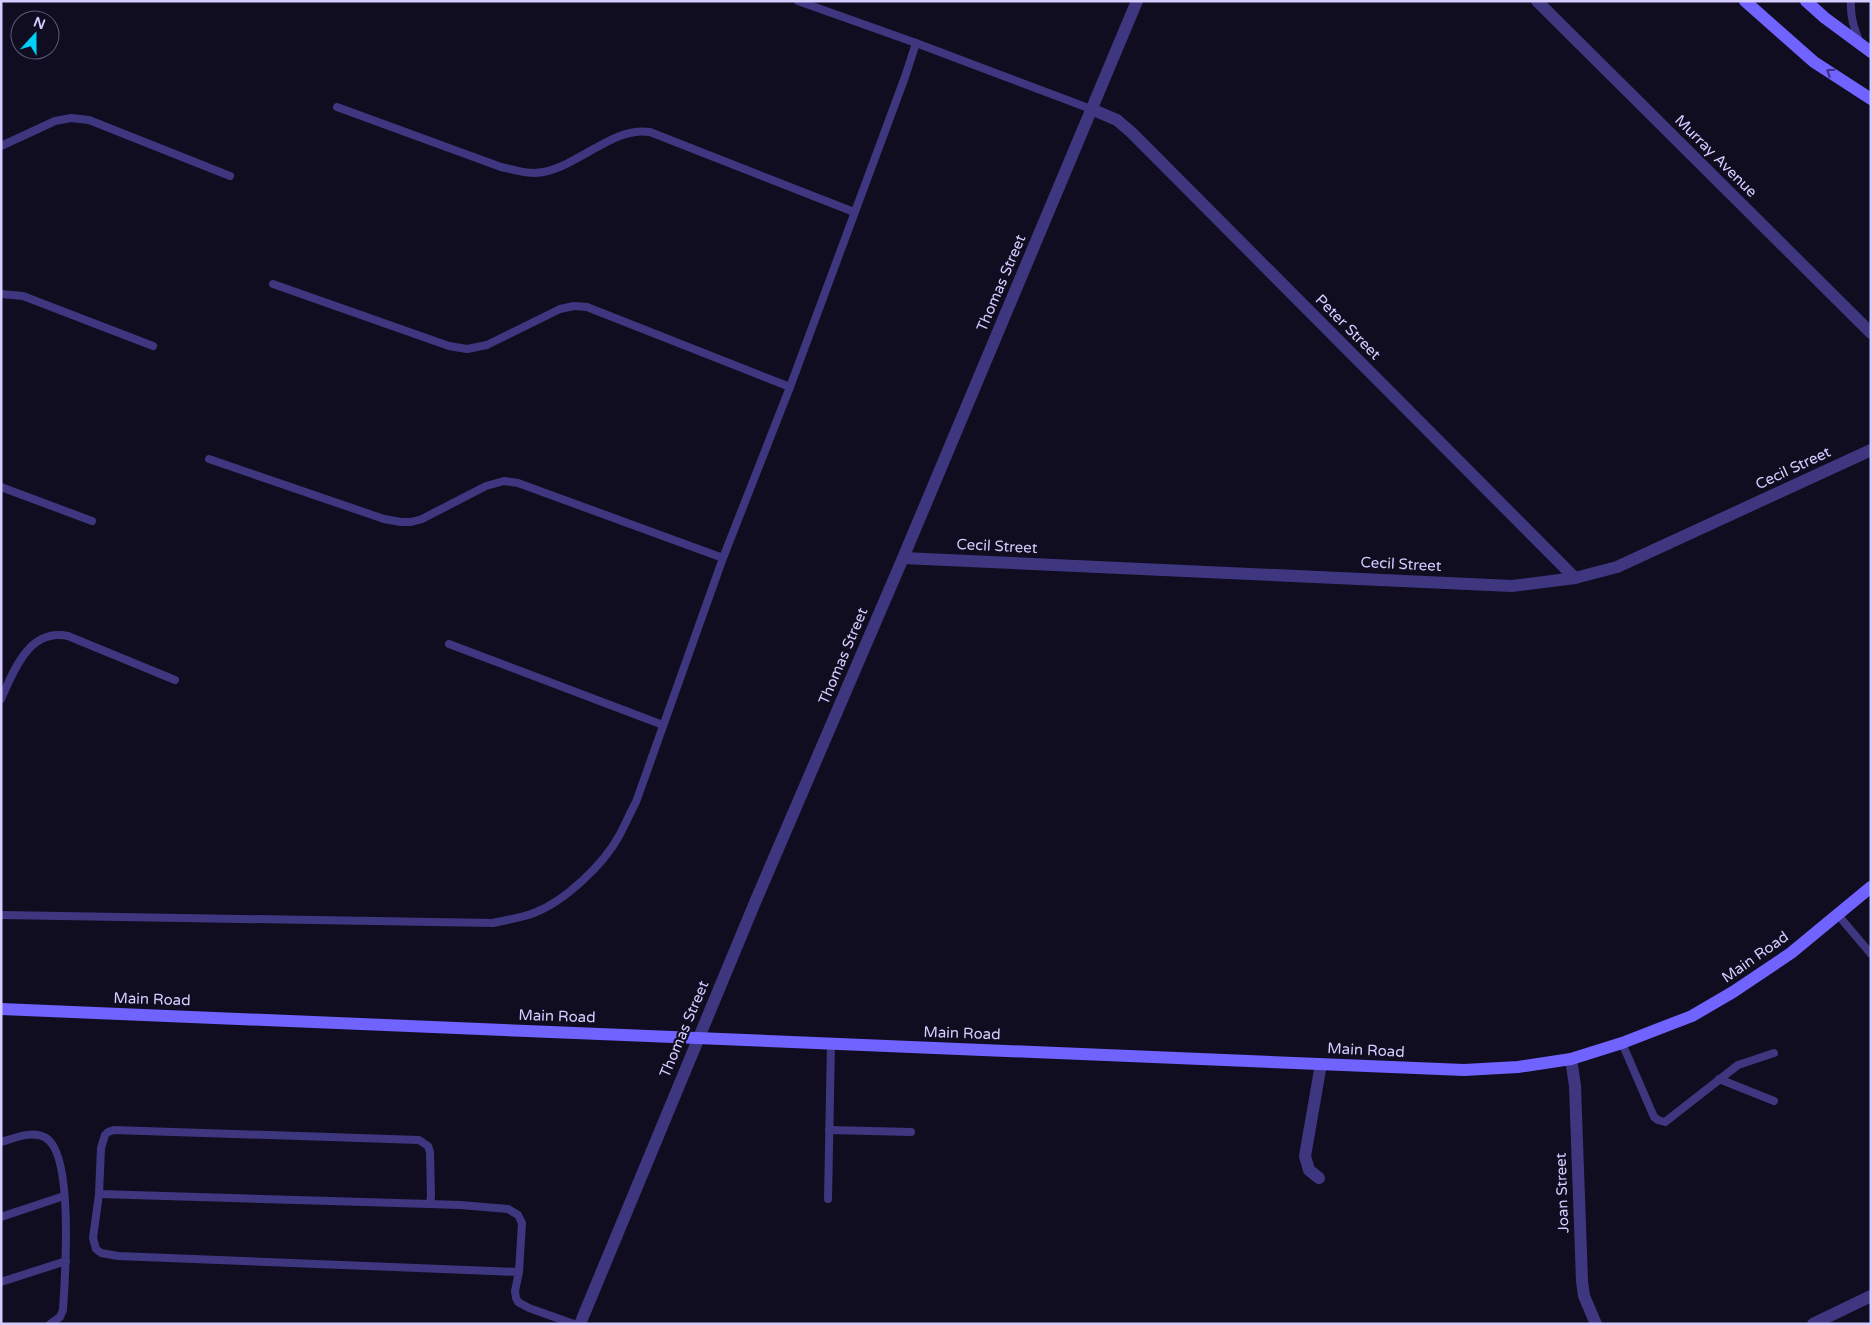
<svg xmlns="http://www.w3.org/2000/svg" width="1872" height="1325" font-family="'Varela Round',sans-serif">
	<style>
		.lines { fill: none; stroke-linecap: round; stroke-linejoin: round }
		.lane { stroke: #3e3780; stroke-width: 8 }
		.street { stroke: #3e3780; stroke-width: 12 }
		.secondary { stroke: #7163ff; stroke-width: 12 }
		.oneway { stroke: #372f7a }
		.labels { text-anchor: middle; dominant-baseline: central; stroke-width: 4.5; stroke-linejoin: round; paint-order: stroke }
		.street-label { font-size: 15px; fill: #d5ccff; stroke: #110d21 }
	</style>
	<rect width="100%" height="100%" fill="#110d21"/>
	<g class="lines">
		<!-- lane -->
		<g class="lane">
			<path d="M 1851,1 C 1850,17 1854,28 1860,43"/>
			<path d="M 916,43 L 1091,109"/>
			<path d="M 337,107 L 501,167 C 515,170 529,175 543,172 C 580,165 614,126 650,132 L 854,212"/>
			<path d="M 1,146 L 55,121 L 71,118 L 89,120 L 230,176"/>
			<path d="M 273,284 L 449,346 L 467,349 L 487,345 L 560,309 L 574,306 L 587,307 L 790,387"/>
			<path d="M 1,294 L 23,296 L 153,346"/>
			<path d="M 209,459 L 384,519 L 401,522 L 411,522 L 422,519 L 486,486 L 504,481 L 518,483 L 723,558"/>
			<path d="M 1,487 L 92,521"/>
			<path d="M 449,644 L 663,725"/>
			<path d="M 1,699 C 14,670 29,628 68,636 L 175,680"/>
			<path d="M 1,915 L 493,923 C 506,920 521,918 534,913 C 565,901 603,865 619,836 C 625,825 630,813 636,802 L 723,558 L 790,387 L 905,77 L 916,43 L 798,1"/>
			<path d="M 1838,915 L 1871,954"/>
			<path d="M 1622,1043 L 1654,1117 L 1658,1120 L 1665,1122 L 1738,1065 L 1774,1053"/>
			<path d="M 1719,1079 L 1774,1101"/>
			<path d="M 829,1130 L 911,1132"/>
			<path d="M 1,1142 C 15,1138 32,1130 46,1138 C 74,1155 65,1279 63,1310 L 60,1317 L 50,1324"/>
			<path d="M 99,1194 L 430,1204"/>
			<path d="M 828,1199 L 831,1043"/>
			<path d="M 1,1217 L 64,1196"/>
			<path d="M 519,1272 L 118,1256 L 101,1253 L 96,1249 L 93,1238 L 99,1194 L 101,1148 L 105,1135 L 108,1132 L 114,1130 L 419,1140 L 428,1146 L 430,1152 L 431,1196 L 430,1204 L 460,1205 L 508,1209 L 518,1215 L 522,1223 L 519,1272 L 515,1291 L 516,1298 L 518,1302 L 529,1308 L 574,1324"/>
			<path d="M 1,1282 L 66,1261"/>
		</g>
		<!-- street -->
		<g class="street">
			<path d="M 1537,1 L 1871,333"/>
			<path d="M 1091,109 L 1117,120 L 1132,133 L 1575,578"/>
			<path d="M 903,558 L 1512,586 L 1575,578 L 1617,567 L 1871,450"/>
			<path d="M 1571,1059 L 1575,1086 L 1582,1281 L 1584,1296 L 1596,1324"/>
			<path d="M 1319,1178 L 1309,1170 L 1305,1156 L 1321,1064"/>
			<path d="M 580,1324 L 756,900 L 903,558 L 1137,1"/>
			<path d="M 1813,1324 L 1871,1296"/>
		</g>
		<!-- secondary -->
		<g class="secondary">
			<path d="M 1745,1 L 1814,62 L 1871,99"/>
			<path d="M 1806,1 L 1825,18 L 1871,52"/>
			<path d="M 1,1009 L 1464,1070 L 1518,1067 L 1571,1059 L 1622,1043 L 1692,1016 L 1733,992 L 1791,953 L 1871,887"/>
		</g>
	</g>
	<!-- one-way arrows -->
	<defs><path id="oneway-chevron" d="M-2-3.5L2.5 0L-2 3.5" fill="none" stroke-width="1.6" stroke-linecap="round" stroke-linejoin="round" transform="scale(1.25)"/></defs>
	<use class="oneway" href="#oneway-chevron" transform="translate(1830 72) rotate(-147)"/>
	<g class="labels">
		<!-- street labels -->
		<g class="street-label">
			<text transform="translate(1716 156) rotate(45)">Murray Avenue</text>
			<text transform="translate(1001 283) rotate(-67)">Thomas Street</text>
			<text transform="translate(1348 327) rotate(45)">Peter Street</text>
			<text transform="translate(1793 468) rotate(-25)">Cecil Street</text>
			<text transform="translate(997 546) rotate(3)">Cecil Street</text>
			<text transform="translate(1401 564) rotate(3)">Cecil Street</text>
			<text transform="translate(843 656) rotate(-67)">Thomas Street</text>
			<text transform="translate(1755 957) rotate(-35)">Main Road</text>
			<text transform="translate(152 999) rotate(2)">Main Road</text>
			<text transform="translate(557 1016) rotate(2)">Main Road</text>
			<text transform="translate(684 1029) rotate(-67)">Thomas Street</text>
			<text transform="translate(962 1033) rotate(2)">Main Road</text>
			<text transform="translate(1366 1050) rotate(3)">Main Road</text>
			<text transform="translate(1562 1193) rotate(-92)">Joan Street</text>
		</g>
	</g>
	<!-- border -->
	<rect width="1872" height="1325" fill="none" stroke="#d5ccff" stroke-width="5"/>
	<!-- north arrow -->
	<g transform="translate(35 35) rotate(21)"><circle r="24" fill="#110d21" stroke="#5f597a"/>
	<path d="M0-4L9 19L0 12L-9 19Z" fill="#00d0f7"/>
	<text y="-8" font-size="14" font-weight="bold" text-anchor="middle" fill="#d5ccff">N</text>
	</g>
</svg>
